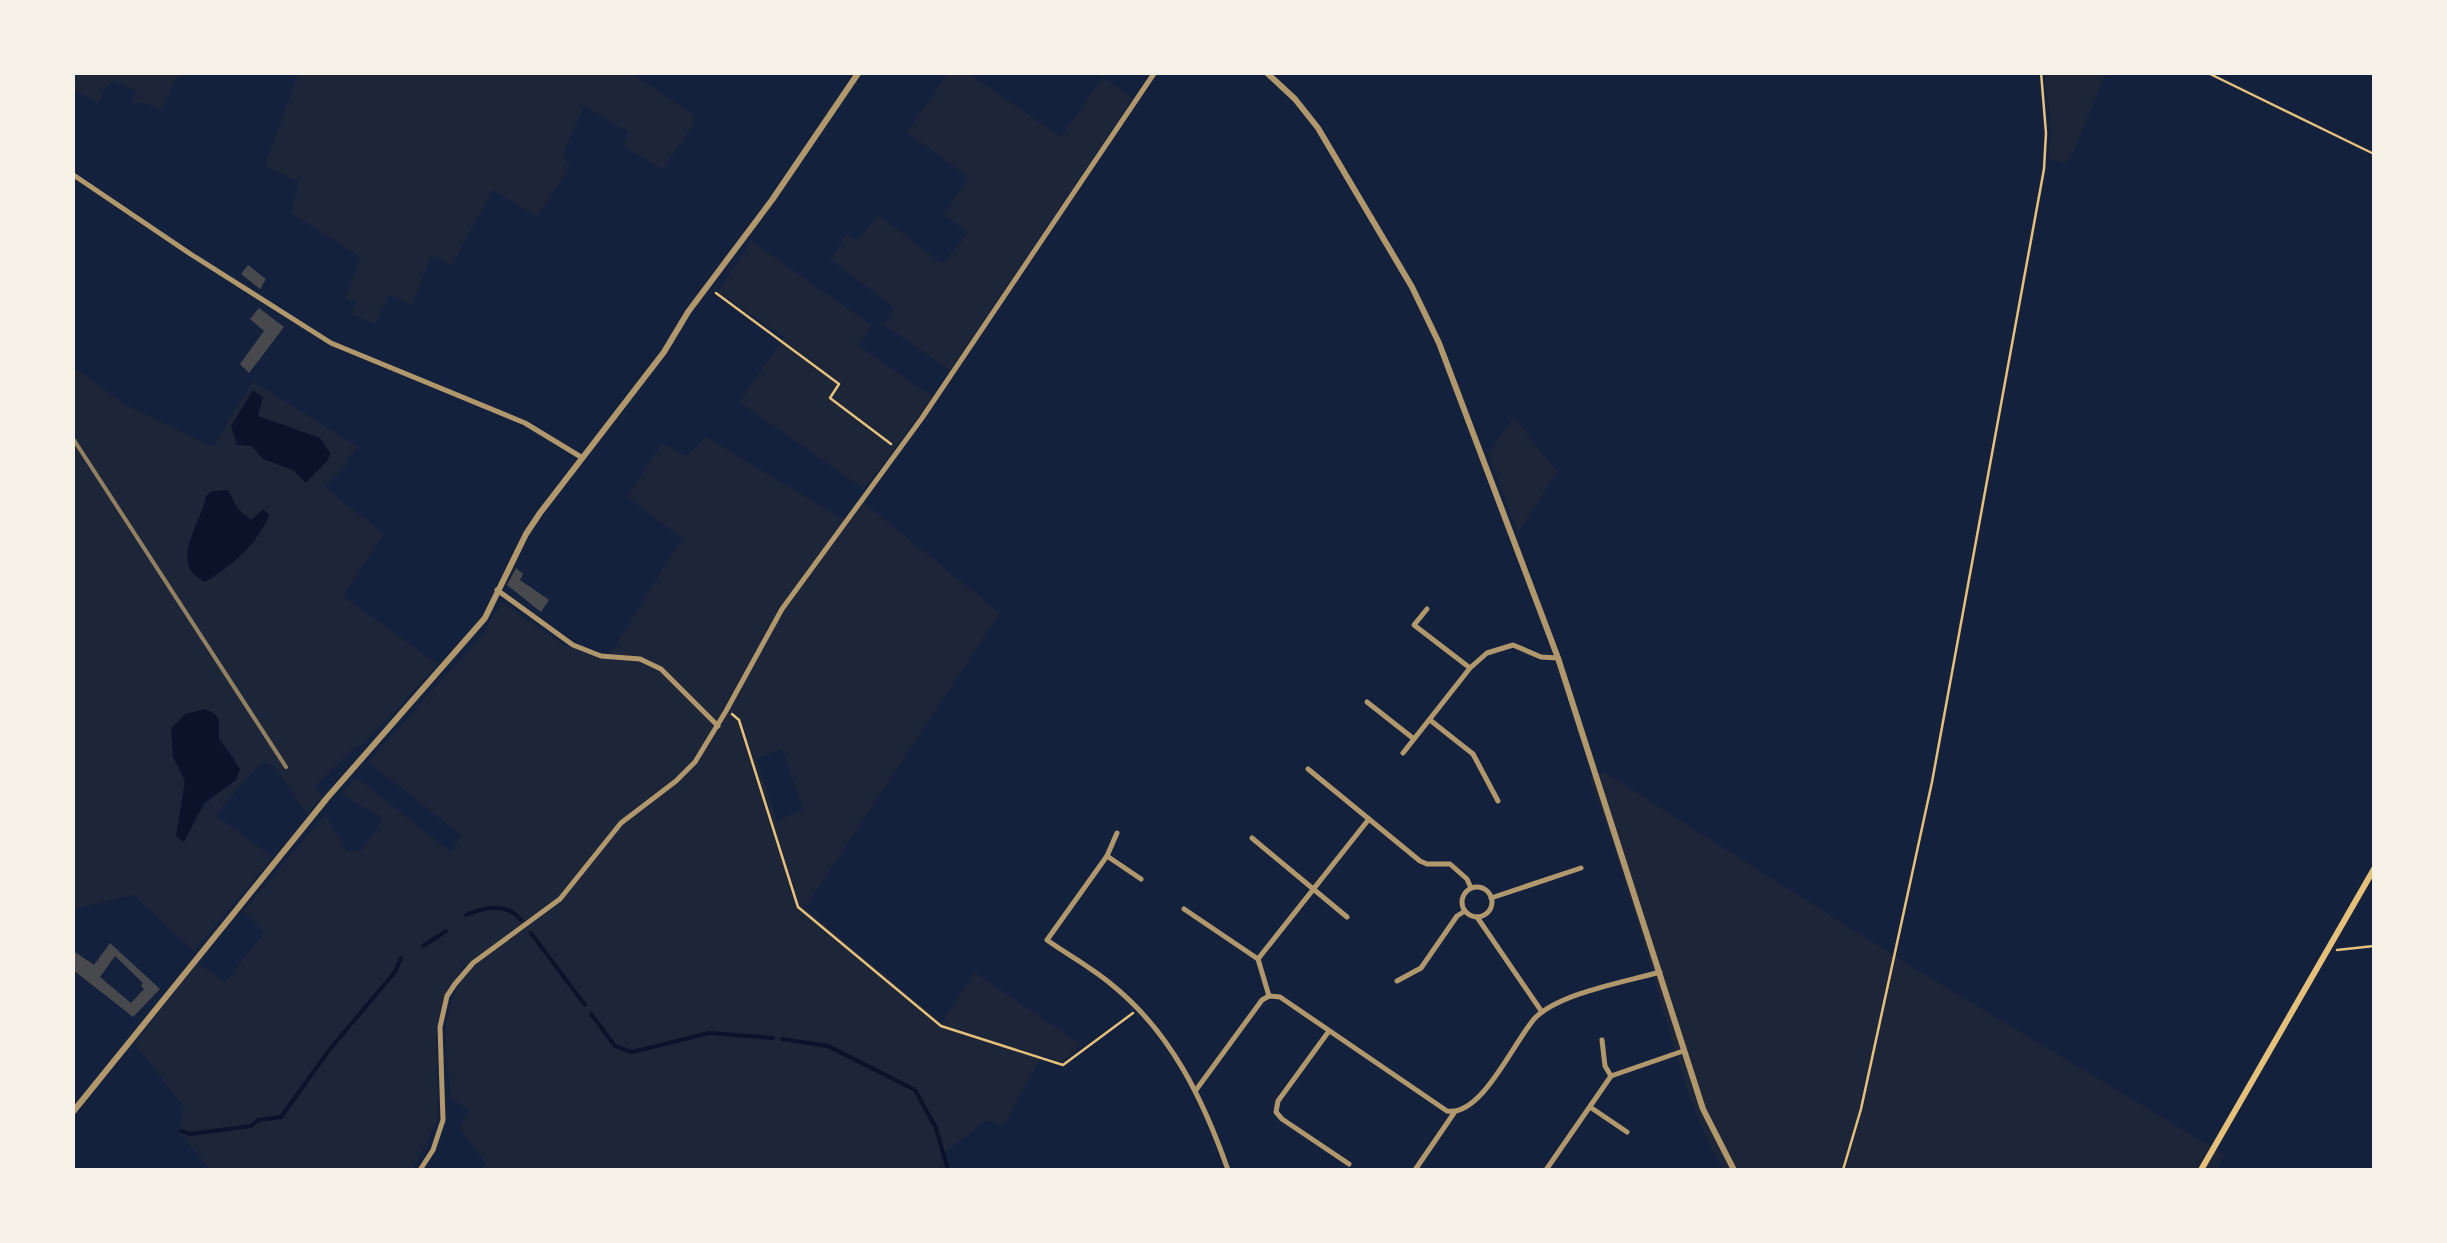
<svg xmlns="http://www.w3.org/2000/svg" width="2447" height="1243" font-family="Roboto,sans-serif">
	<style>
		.green { fill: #1d2539; fill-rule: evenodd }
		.water { fill: #0b132b }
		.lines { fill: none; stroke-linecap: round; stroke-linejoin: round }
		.stream { stroke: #0b132b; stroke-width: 4 }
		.building { fill: #48494c; fill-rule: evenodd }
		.path { stroke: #e5c07b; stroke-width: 2.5 }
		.minor { stroke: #b1986c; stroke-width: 5 }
		.tertiary { stroke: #b1986c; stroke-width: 6 }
		.secondary { stroke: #e5c07b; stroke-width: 6 }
		.rail { stroke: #918062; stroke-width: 4 }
	</style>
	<rect width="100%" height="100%" fill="#14213d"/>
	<!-- green -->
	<g class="green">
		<path d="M 72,73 L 73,72 L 179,73 L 161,111 L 146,103 L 132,103 L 136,91 L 114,81 L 105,89 L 98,103 L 73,90 Z"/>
		<path d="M 298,73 L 632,73 L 694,115 L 693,125 L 663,169 L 623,146 L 628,132 L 584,106 L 563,155 L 570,167 L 537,217 L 493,190 L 452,265 L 431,256 L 412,305 L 389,295 L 375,324 L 351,314 L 357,299 L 345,300 L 360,257 L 291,213 L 299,182 L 265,166 Z"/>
		<path d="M 948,73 L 968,73 L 1061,137 L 1103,77 L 1133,99 L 950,370 L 884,325 L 895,308 L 830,259 L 847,234 L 857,241 L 878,214 L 942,264 L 968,233 L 944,214 L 968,177 L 907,132 Z"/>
		<path d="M 2044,73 L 2106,73 L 2072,155 L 2065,163 L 2048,159 L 2052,129 Z"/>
		<path d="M 751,241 L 872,325 L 859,346 L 933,397 L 864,489 L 739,402 L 784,337 L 718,292 Z"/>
		<path d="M 72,366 L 126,405 L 213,447 L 253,381 L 358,447 L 346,460 L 349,463 L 325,487 L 384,534 L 343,596 L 438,664 L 361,747 L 357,745 L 315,786 L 322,796 L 307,815 L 274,766 L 261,763 L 215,815 L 273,857 L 194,951 L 133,895 L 78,908 L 73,915 ZM 211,711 L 219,721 L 219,738 L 235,758 L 217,793 L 177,836 L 185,781 L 173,757 Z"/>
		<path d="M 1514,417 L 1557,472 L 1518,533 L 1488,453 Z"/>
		<path d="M 706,437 L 848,522 L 863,502 L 1000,613 L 805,908 L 942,1023 L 974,972 L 1082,1045 L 1062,1062 L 1042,1055 L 1003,1127 L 987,1120 L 941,1155 L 948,1170 L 482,1170 L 485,1163 L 460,1128 L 468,1110 L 451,1098 C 446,1048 437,1012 469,969 L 463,965 L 436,1027 L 438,1119 L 412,1170 L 211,1170 L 178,1132 L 184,1107 L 134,1043 L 198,963 L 225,982 L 265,932 L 243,912 L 325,814 L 347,851 L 362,850 L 383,818 L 341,794 L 356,777 L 451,852 L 461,835 L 368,762 L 484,633 L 501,602 L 564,645 L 599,658 L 612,651 L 682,538 L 627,497 L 662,443 L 686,456 ZM 782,749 L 803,809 L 777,821 L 756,759 Z"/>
		<path d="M 1604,772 L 1896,957 L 2225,1155 L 2216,1170 L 1723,1170 C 1687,1106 1669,1031 1649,960 C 1631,899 1612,838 1589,777 Z"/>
	</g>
	<!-- water -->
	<g class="water">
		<path d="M 253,390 L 263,397 L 258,416 L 320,438 L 330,453 L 328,460 L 306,483 L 293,470 L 263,459 L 252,446 L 237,445 L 231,426 Z"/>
		<path d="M 228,490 L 238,509 L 251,520 L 263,509 L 269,515 C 257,545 233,564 205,582 C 167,563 201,525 206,496 L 213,491 Z"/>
		<path d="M 205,709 L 216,715 L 219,721 L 219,738 L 240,769 L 236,780 L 204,803 L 184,842 L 176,836 L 185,781 L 173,757 L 171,728 L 185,714 Z"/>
	</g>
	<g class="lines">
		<!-- stream -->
		<g class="stream">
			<path d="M 466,915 C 485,907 506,902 521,920"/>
			<path d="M 531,933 L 585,1005"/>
			<path d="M 423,946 L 446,931"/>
			<path d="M 591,1014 L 615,1046 L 632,1052 L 709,1033 L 773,1038"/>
			<path d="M 782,1039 L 828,1046 L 915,1090 L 936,1128 L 948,1170"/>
			<path d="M 181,1131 L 190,1134 L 251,1126 L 258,1120 L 281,1117 L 330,1049 L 395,972 L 401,958"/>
		</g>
	</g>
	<!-- building -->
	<g class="building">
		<path d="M 248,265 L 266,279 L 260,289 L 241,274 Z"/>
		<path d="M 259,308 L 284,327 L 249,373 L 240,364 L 264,331 L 250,319 Z"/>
		<path d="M 516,568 L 523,574 L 520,580 L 549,600 L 541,612 L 507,585 Z"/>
		<path d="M 110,943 L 160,989 L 133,1017 L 72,969 L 75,952 L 94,965 ZM 115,956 L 143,983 L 141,986 L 144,989 L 131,1003 L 100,977 Z"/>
	</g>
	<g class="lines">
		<!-- path -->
		<g class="path">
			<path d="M 2206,72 L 2374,154"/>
			<path d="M 716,293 L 839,384 L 830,398 L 891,444"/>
			<path d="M 732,714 L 739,720 L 798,907 L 941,1026 L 1063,1065 L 1133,1013"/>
			<path d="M 2337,950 L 2374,946"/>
			<path d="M 1843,1170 L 1861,1109 L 1932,782 L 2044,169 L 2046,133 L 2041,72"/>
		</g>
		<!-- minor -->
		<g class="minor">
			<path d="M 72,174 L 192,255 L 331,343 L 525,423 L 581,457"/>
			<path d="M 497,590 L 573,645 L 601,656 L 640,659 L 661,669 L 718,726"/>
			<path d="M 1427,609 L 1414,625 L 1470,668"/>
			<path d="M 1367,702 L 1414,739"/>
			<path d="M 1430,720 L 1473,754 L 1498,801"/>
			<path d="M 1403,753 L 1470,668 L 1487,653 L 1513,645 L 1541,657 L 1558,658"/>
			<path d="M 1308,769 L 1420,861 L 1427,864 L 1450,864 L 1467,879 L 1471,888"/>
			<path d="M 1117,833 L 1107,856 L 1047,940 C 1068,955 1091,967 1111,984 C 1171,1032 1203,1099 1228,1170"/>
			<path d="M 1252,838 L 1347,917"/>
			<path d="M 1107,856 L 1141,879"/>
			<circle cx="1477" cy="902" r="15"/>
			<path d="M 1491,898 L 1581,868"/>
			<path d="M 1184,909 L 1258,959 L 1269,996"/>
			<path d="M 1477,917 L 1542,1012"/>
			<path d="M 1258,959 L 1369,819"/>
			<path d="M 1397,981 L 1421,968 L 1457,916 L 1465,911"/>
			<path d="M 1329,1031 L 1278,1101 L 1276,1112 L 1282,1119 L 1349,1164"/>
			<path d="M 1602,1040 L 1605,1066 L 1611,1076"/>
			<path d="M 1196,1090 L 1262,1000 L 1269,996 L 1280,997 L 1447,1111 C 1482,1117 1514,1041 1535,1018 C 1560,993 1625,982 1660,972"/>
			<path d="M 1590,1107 L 1627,1132"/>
			<path d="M 420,1170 L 433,1150 L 443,1120 L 440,1027 L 447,996 L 455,984 L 473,963 L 560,899 L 621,823 L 676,781 L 695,762 L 726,711 L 782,609 L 922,418 L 1155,72"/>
			<path d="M 1415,1170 L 1454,1113"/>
			<path d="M 1546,1170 L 1611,1076 L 1683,1051"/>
		</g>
		<!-- tertiary -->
		<g class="tertiary">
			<path d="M 1266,72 L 1295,99 L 1318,128 L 1412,287 L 1439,343 L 1558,658 L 1703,1109 L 1734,1170"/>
			<path d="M 72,1113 L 327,798 L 485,618 L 526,534 L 540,513 L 664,352 L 688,312 L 772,200 L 859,72"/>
		</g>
		<!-- secondary -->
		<path class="secondary" d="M 2201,1170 L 2374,869"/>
		<!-- rail -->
		<path class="rail" d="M 72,437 L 286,767"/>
	</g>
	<!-- border -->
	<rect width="2447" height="1243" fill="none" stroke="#f6f1e7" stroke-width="150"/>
</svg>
